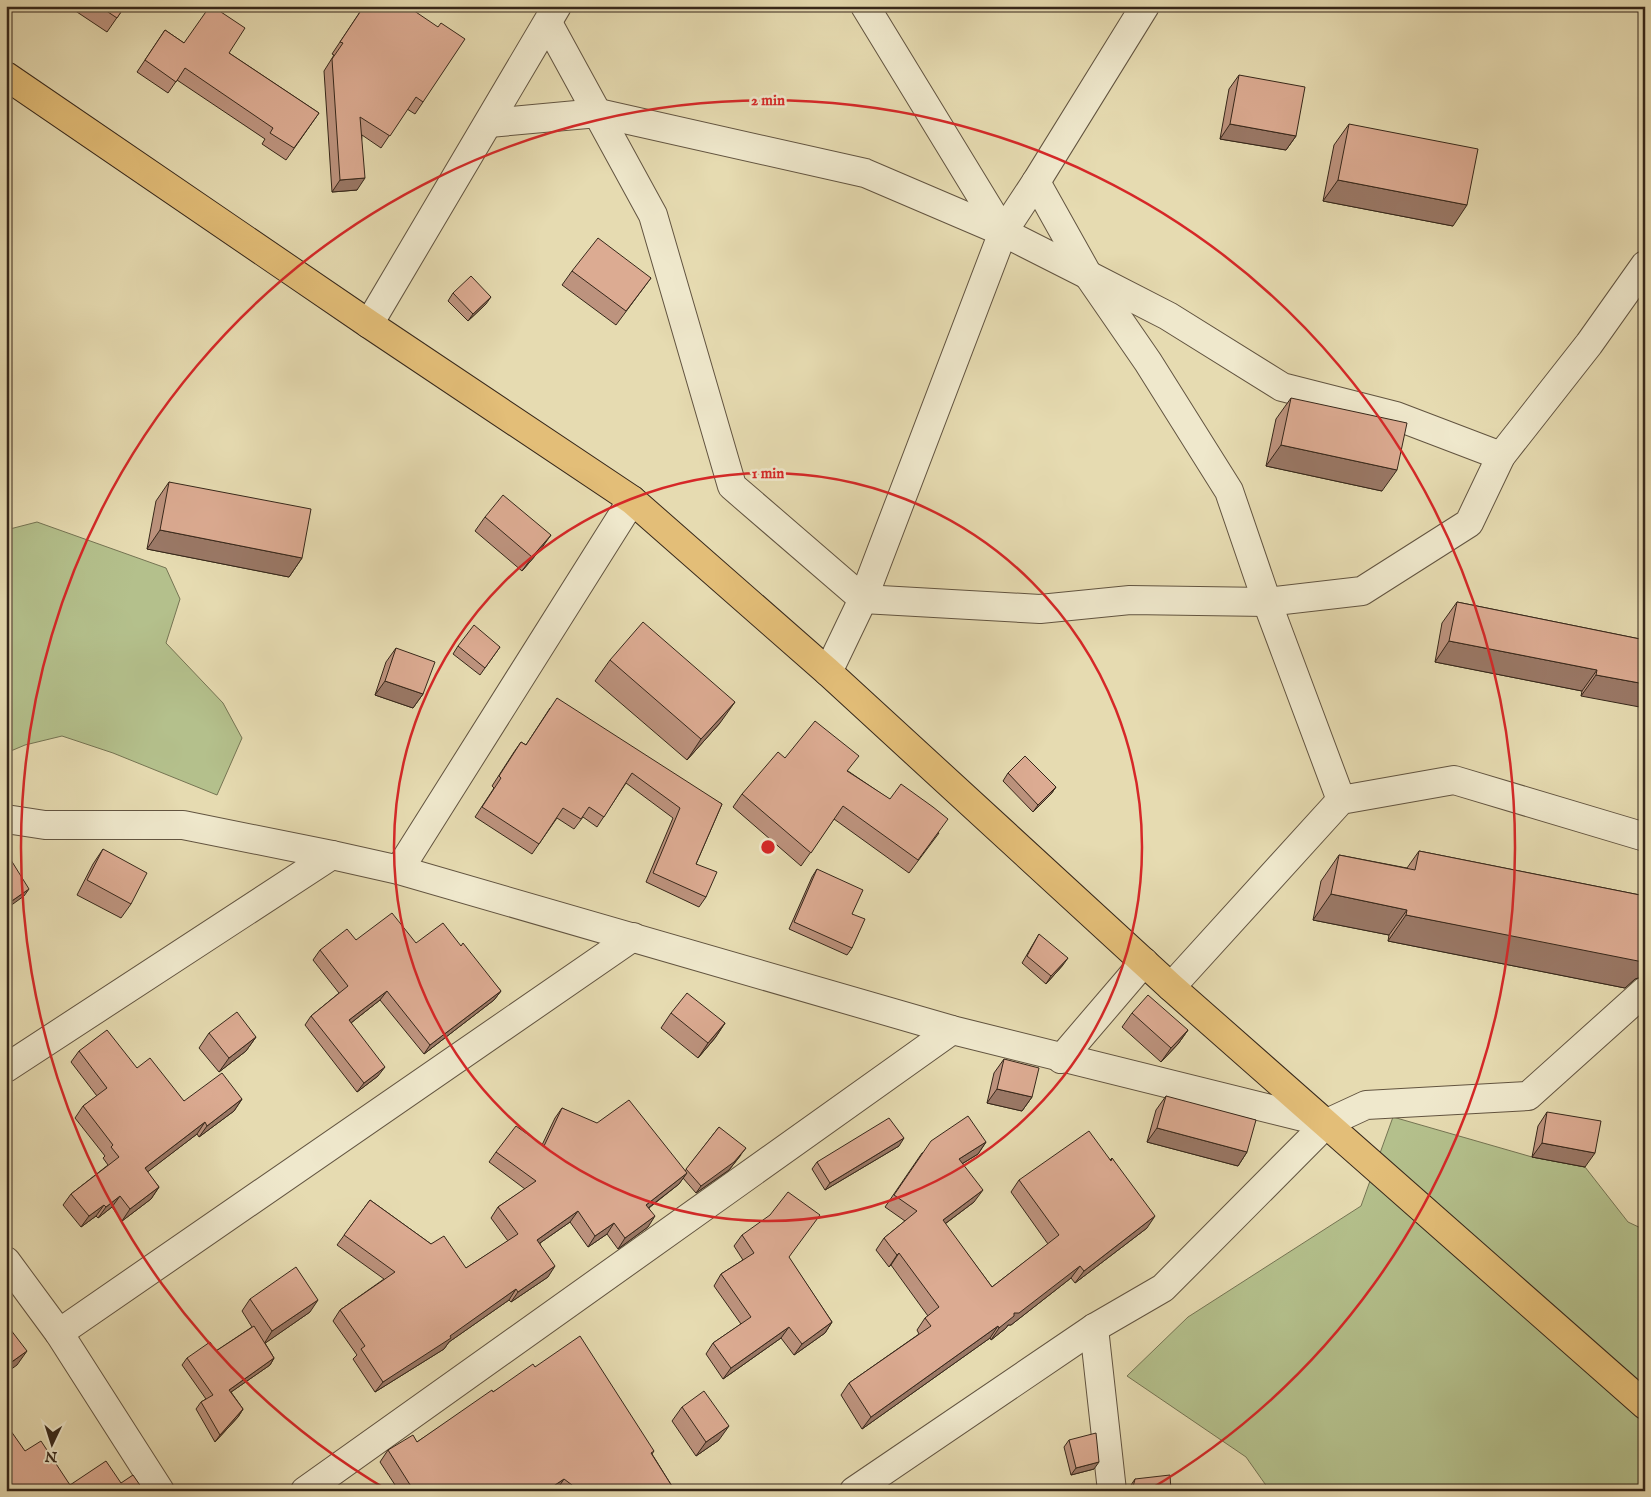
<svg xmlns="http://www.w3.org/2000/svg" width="1651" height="1497" font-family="'IM FELL English',serif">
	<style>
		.green { fill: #b4c08c; stroke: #757453 }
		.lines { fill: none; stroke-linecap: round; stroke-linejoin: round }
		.minor-casing { stroke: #625440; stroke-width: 30 }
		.major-casing { stroke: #36271a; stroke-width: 30 }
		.minor { stroke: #efe8cc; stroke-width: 28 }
		.major { stroke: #e3be78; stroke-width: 28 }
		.wall { fill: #bd937e; stroke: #36271a }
		.shaded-wall { fill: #9a7866; stroke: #36271a }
		.building { fill: #dcab92; stroke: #36271a }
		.ring { fill: none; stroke: #d62828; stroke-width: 2.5 }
		.centre { fill: #d62828; stroke: #efe8cc; stroke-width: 2.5 }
		.ring-label { font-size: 15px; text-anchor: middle; font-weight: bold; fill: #d62828; stroke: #efe8cc; stroke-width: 5; stroke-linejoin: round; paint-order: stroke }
	</style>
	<rect width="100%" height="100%" fill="#e6dbb1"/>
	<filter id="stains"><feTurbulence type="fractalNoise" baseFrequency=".004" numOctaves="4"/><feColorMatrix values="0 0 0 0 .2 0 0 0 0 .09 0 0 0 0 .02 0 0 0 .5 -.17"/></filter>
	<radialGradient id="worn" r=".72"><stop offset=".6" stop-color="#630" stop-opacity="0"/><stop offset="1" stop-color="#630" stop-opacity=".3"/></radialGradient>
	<!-- green -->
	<g class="green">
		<path d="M 37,522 L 166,568 L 180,599 L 166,643 L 223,703 L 242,738 L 217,795 L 113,753 L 62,736 L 25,745 L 6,753 L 6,530 Z"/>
		<path d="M 1393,1117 L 1532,1157 L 1585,1167 L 1628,1222 L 1645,1230 L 1645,1491 L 1270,1491 L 1246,1457 L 1127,1376 L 1188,1317 L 1361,1206 Z"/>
	</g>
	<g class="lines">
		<!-- minor casing -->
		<g class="minor-casing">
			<g id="minor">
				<path d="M 865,6 L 1003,232"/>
				<path d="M 548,23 L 653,215 L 732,486 L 863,599 L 1040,609 L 1130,600 L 1267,602 L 1362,591 L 1469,523 L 1501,456 L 1589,344 L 1645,265"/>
				<path d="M 489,123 L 598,113 L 865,173 L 1003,232 L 1088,275 L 1168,316 L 1282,387 L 1396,416 L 1501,456"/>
				<path d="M 1036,182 L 1088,275 L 1148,362 L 1229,491 L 1267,602 L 1341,800"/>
				<path d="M 369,324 L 557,6"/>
				<path d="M 828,672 L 863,599 L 1003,232 L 1036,182 L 1145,6"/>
				<path d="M 6,819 L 45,825 L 183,825 L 332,855 L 399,870 L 952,1030 L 1327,1123"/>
				<path d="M 399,870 L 632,500"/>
				<path d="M 1171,987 L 1341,800 L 1454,780 L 1645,837"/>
				<path d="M 1061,1059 L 1144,962"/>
				<path d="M 6,1068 L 332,855"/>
				<path d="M 6,1261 L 59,1333 L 160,1491"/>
				<path d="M 1094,1328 L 1112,1491"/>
				<path d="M 59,1333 L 633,937"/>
				<path d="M 305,1491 L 952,1030"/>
				<path d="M 854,1491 L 1094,1328 L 1163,1288 L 1327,1123 L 1366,1105 L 1528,1096 L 1645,991"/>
			</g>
		</g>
		<!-- major casing -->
		<g class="major-casing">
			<path id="major" d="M 6,76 L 369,324 L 632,500 L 828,672 L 1171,987 L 1645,1405"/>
		</g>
		<!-- minor -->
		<use href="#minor" class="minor"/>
		<!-- major -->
		<use href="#major" class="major"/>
	</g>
	<!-- wall -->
	<g class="wall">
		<path d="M 68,6 L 125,6 L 107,32 Z"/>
		<path d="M 364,6 L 423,102 L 415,114 L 407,109 L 381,148 L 362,135 L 357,190 L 332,192 L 324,71 L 334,55 L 332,54 Z"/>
		<path d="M 165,30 L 184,43 L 229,53 L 319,113 L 286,160 L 262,144 L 265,139 L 177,80 L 168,93 L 137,72 Z"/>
		<path d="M 1239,75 L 1296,136 L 1286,150 L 1220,139 L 1229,89 Z"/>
		<path d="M 1349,124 L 1453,226 L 1323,201 L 1334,145 Z"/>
		<path d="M 572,271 L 651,278 L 616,325 L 562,285 Z"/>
		<path d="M 453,293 L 486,304 L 468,321 L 448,301 Z"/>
		<path d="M 1291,398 L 1382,491 L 1266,466 L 1276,419 Z"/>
		<path d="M 169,482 L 302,558 L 289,577 L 147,549 L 156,501 Z"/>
		<path d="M 485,517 L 541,549 L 522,571 L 475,531 Z"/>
		<path d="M 1457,602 L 1645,640 L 1581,696 L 1582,691 L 1435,662 L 1442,623 Z"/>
		<path d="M 458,646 L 500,647 L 480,675 L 453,654 Z"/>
		<path d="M 396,648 L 423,694 L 413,708 L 375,695 L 386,662 Z"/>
		<path d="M 610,660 L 720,723 L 687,760 L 595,681 Z"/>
		<path d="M 550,708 L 722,804 L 696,864 L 706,897 L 699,907 L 646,882 L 673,818 L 626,783 L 597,827 L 583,817 L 574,829 L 557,818 L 532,854 L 475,817 L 494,788 L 492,786 L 514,752 L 521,742 L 526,745 Z"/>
		<path d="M 785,758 L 848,771 L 939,833 L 909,873 L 834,819 L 801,866 L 733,807 L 742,794 Z"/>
		<path d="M 1008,773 L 1056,787 L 1051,794 L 1033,812 L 1003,781 Z"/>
		<path d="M 103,849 L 131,904 L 121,918 L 77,895 L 93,864 Z"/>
		<path d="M 1419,851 L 1645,896 L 1645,974 L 1644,976 L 1635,979 L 1625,988 L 1388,941 L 1389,935 L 1313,920 L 1321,881 L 1339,855 L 1407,868 Z"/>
		<path d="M 817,869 L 852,914 L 852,948 L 847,955 L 789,929 L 812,877 Z"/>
		<path d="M 1039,934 L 1063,965 L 1046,984 L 1022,963 Z"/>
		<path d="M 356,940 L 461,946 L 501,991 L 494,1000 L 424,1054 L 380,1000 L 351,1023 L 378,1076 L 357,1092 L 305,1025 L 311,1016 L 339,993 L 313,960 L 320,950 Z"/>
		<path d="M 671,1013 L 725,1023 L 715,1038 L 698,1058 L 661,1028 Z"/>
		<path d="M 1132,1013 L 1188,1030 L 1178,1044 L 1161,1062 L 1122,1027 Z"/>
		<path d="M 209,1033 L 256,1037 L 246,1051 L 219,1072 L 199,1048 Z"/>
		<path d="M 79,1051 L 137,1068 L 184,1101 L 242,1099 L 234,1111 L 199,1137 L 197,1134 L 147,1172 L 159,1187 L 151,1199 L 122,1221 L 112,1207 L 98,1218 L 96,1216 L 81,1227 L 63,1205 L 71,1194 L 108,1165 L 103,1158 L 105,1156 L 75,1118 L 83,1106 L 97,1096 L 71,1062 Z"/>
		<path d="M 1004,1059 L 1032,1097 L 1022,1111 L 987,1103 L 994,1073 Z"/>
		<path d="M 1166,1096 L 1247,1152 L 1238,1166 L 1147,1142 L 1156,1110 Z"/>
		<path d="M 562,1108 L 685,1171 L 719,1127 L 741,1155 L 729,1170 L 696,1193 L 683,1178 L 679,1184 L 649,1208 L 648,1227 L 618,1249 L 607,1234 L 588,1247 L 570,1222 L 540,1243 L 548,1277 L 511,1302 L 509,1300 L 449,1342 L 444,1349 L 375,1392 L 353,1359 L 357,1355 L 333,1321 L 340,1310 L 384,1279 L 337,1245 L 370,1200 L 431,1244 L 466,1268 L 508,1241 L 491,1218 L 498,1207 L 525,1189 L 489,1162 L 496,1152 L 542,1145 L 555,1118 Z"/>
		<path d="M 1547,1112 L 1585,1167 L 1532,1157 L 1538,1126 Z"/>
		<path d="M 986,1142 L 978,1154 L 962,1164 L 974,1202 L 945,1224 L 992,1287 L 1048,1244 L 1011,1192 L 1019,1180 L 1110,1160 L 1112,1158 L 1147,1228 L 1075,1283 L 1071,1278 L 1011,1325 L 1008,1325 L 1006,1328 L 991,1340 L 990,1338 L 862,1429 L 841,1395 L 849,1383 L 919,1334 L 917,1330 L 925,1318 L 928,1316 L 891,1265 L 889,1267 L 876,1250 L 884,1238 L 905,1221 L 885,1207 L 922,1153 Z"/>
		<path d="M 899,1146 L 825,1190 L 812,1169 L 817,1162 Z"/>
		<path d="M 742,1235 L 789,1258 L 832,1322 L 825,1333 L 794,1355 L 781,1338 L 723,1379 L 706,1354 L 713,1343 L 741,1324 L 714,1286 L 721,1274 L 743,1260 L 734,1246 Z"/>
		<path d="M 250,1299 L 310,1312 L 265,1343 L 274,1358 L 270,1365 L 231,1392 L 243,1409 L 238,1417 L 215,1442 L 196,1409 L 201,1402 L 206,1399 L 182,1365 L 187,1358 L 216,1351 L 252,1327 L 242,1311 Z"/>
		<path d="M 535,1367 L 654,1451 L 652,1454 L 675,1491 L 399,1491 L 380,1462 L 388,1450 L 417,1442 L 493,1392 Z"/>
		<path d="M 682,1407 L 719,1440 L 696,1456 L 672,1421 Z"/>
		<path d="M 1069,1440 L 1094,1469 L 1071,1475 L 1064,1447 Z"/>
		<path d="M 1135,1479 L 1171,1491 L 1127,1491 Z"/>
	</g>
	<!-- shaded-wall -->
	<g class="shaded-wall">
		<path d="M 1230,124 L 1296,136 L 1286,150 L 1220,139 Z"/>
		<path d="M 365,178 L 357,190 L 332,192 L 340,180 Z"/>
		<path d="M 1338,180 L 1467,205 L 1453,226 L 1323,201 Z"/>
		<path d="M 491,297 L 486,304 L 468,321 L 473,314 Z"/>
		<path d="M 1281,445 L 1397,470 L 1382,491 L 1266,466 Z"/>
		<path d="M 160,530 L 302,558 L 289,577 L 147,549 Z"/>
		<path d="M 551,535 L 541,549 L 522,571 L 532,557 Z"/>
		<path d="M 1449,641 L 1597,670 L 1582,691 L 1435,662 Z"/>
		<path d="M 1596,675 L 1645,684 L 1645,708 L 1581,696 Z"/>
		<path d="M 385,681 L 423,694 L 413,708 L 375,695 Z"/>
		<path d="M 735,702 L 720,723 L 687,760 L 701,739 Z"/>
		<path d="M 1056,787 L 1051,794 L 1033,812 L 1038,805 Z"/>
		<path d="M 29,889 L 24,896 L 6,909 L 6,905 Z"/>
		<path d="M 1331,894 L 1407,910 L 1389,935 L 1313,920 Z"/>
		<path d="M 1406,915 L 1645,961 L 1645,974 L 1644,976 L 1635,979 L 1625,988 L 1388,941 Z"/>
		<path d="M 1068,958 L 1063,965 L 1046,984 L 1051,976 Z"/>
		<path d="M 387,991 L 380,1000 L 342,1030 L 349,1020 Z"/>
		<path d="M 501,991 L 494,1000 L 424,1054 L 430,1045 Z"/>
		<path d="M 725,1023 L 715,1038 L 698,1058 L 708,1043 Z"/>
		<path d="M 1188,1030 L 1178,1044 L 1161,1062 L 1171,1048 Z"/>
		<path d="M 256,1037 L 246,1051 L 219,1072 L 229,1058 Z"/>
		<path d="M 385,1067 L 378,1076 L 357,1092 L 364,1083 Z"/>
		<path d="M 997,1089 L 1032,1097 L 1022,1111 L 987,1103 Z"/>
		<path d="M 242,1099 L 234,1111 L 199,1137 L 207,1126 Z"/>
		<path d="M 205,1122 L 197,1134 L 137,1180 L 145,1168 Z"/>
		<path d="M 1157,1128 L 1247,1152 L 1238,1166 L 1147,1142 Z"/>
		<path d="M 904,1138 L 899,1146 L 825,1190 L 830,1183 Z"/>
		<path d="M 986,1142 L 978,1154 L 950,1171 L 959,1159 Z"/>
		<path d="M 1542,1143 L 1595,1153 L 1585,1167 L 1532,1157 Z"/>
		<path d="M 746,1148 L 729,1170 L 696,1193 L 701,1186 Z"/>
		<path d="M 687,1173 L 679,1184 L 639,1215 L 646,1205 Z"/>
		<path d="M 159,1187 L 151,1199 L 122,1221 L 130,1209 Z"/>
		<path d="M 983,1190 L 974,1202 L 934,1232 L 943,1220 Z"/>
		<path d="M 120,1196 L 112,1207 L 98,1218 L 106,1207 Z"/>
		<path d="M 104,1205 L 96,1216 L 81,1227 L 89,1216 Z"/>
		<path d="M 578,1211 L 570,1222 L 530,1250 L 537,1240 Z"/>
		<path d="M 655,1216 L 648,1227 L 618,1249 L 625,1238 Z"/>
		<path d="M 1155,1216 L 1147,1228 L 1075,1283 L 1084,1271 Z"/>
		<path d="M 614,1223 L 607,1234 L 588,1247 L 595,1236 Z"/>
		<path d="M 899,1253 L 891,1265 L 889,1267 L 897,1255 Z"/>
		<path d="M 555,1266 L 548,1277 L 511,1302 L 518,1292 Z"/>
		<path d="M 1080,1266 L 1071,1278 L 1011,1325 L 1008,1325 L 1006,1328 L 991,1340 L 999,1328 L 1014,1313 Z"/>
		<path d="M 516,1289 L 509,1300 L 449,1342 L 444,1349 L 375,1392 L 383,1382 Z"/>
		<path d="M 318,1300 L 310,1312 L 264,1344 L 272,1331 Z"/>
		<path d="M 832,1322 L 825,1333 L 794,1355 L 802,1344 Z"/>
		<path d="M 998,1326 L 990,1338 L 862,1429 L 871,1417 Z"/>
		<path d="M 789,1327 L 781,1338 L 723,1379 L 731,1368 Z"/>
		<path d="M 27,1351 L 17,1365 L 6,1373 L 6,1366 Z"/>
		<path d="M 274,1358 L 270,1365 L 224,1397 L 229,1390 Z"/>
		<path d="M 243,1409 L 238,1417 L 215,1442 L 220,1435 Z"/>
		<path d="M 729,1426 L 719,1440 L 696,1456 L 706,1442 Z"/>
		<path d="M 1099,1462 L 1094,1469 L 1071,1475 L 1076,1468 Z"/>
		<path d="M 564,1479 L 556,1491 L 546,1491 Z"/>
	</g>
	<!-- building -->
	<g class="building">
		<path d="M 99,6 L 125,6 L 117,18 Z"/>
		<path d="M 210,6 L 212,6 L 245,28 L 229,53 L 319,113 L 294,148 L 270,133 L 273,128 L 185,68 L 176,82 L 145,60 L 165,30 L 184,43 Z"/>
		<path d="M 364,6 L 407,6 L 438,27 L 441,23 L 465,39 L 423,102 L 416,97 L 390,136 L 360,117 L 365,178 L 340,180 L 332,59 L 343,43 L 340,42 Z"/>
		<path d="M 1239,75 L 1305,87 L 1296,136 L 1230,124 Z"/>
		<path d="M 1349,124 L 1478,149 L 1467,205 L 1338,180 Z"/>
		<path d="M 598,238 L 651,278 L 626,311 L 572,271 Z"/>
		<path d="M 471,276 L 491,297 L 473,314 L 453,293 Z"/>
		<path d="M 1291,398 L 1407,423 L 1397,470 L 1281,445 Z"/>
		<path d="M 169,482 L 311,509 L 302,558 L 160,530 Z"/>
		<path d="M 503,495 L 551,535 L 532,557 L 485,517 Z"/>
		<path d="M 1457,602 L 1645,640 L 1645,684 L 1596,675 L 1597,670 L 1449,641 Z"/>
		<path d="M 643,622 L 735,702 L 701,739 L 610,660 Z"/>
		<path d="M 474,625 L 500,647 L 485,668 L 458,646 Z"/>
		<path d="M 396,648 L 435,662 L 423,694 L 385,681 Z"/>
		<path d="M 557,698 L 722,804 L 696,864 L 717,872 L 706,897 L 653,873 L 680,808 L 632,773 L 604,817 L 589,807 L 581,819 L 563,808 L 539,844 L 482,807 L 501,778 L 499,776 L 521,742 L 526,745 Z"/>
		<path d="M 815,721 L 859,756 L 847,771 L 890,799 L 901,784 L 933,807 L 948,819 L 918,860 L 843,806 L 811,853 L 742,794 L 778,752 L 785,758 Z"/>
		<path d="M 1025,756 L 1056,787 L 1038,805 L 1008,773 Z"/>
		<path d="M 103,849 L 147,873 L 131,904 L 87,880 Z"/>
		<path d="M 1419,851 L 1645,896 L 1645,961 L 1643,962 L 1406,915 L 1407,910 L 1331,894 L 1339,855 L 1415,870 Z"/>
		<path d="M 6,852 L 29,889 L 6,905 Z"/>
		<path d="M 817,869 L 863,890 L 852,914 L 865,919 L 852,948 L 794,922 Z"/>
		<path d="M 392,913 L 416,943 L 443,923 L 461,946 L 463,943 L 501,991 L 430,1045 L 387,991 L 349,1020 L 385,1067 L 364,1083 L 311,1016 L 348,986 L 320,950 L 347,929 L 356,940 Z"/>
		<path d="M 1039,934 L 1068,958 L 1051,976 L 1027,956 Z"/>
		<path d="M 687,993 L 725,1023 L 708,1043 L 671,1013 Z"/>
		<path d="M 1148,995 L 1188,1030 L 1171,1048 L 1132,1013 Z"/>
		<path d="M 237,1012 L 256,1037 L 229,1058 L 209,1033 Z"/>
		<path d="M 107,1030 L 137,1068 L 150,1058 L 184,1101 L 222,1073 L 242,1099 L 207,1126 L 205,1122 L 145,1168 L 159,1187 L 130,1209 L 120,1196 L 106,1207 L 104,1205 L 89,1216 L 71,1194 L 119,1157 L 111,1147 L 113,1145 L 83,1106 L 107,1088 L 79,1051 Z"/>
		<path d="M 1004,1059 L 1039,1068 L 1032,1097 L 997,1089 Z"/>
		<path d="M 1166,1096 L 1256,1120 L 1247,1152 L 1157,1128 Z"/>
		<path d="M 629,1100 L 687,1173 L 646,1205 L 655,1216 L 625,1238 L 614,1223 L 595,1236 L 578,1211 L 537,1240 L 555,1266 L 518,1292 L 516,1289 L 450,1336 L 451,1338 L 383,1382 L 361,1349 L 365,1346 L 340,1310 L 395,1272 L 344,1235 L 370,1200 L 431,1244 L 444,1236 L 466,1268 L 518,1234 L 498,1207 L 536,1181 L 496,1152 L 516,1126 L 544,1146 L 562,1108 L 597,1123 Z"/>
		<path d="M 1547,1112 L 1601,1121 L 1595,1153 L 1542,1143 Z"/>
		<path d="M 968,1116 L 986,1142 L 959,1159 L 983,1190 L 943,1220 L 992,1287 L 1059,1235 L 1019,1180 L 1089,1131 L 1111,1161 L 1112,1158 L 1155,1216 L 1084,1271 L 1080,1266 L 1019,1313 L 1014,1313 L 1014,1316 L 999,1328 L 998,1326 L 871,1417 L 849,1383 L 931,1326 L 925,1318 L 939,1307 L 899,1253 L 897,1255 L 884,1238 L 917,1211 L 894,1195 L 931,1141 Z"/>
		<path d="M 889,1118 L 904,1138 L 830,1183 L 817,1162 Z"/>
		<path d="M 719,1127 L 746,1148 L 734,1162 L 701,1186 L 686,1169 Z"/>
		<path d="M 788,1192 L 820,1215 L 789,1257 L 832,1322 L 802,1344 L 789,1327 L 731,1368 L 713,1343 L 751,1317 L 721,1274 L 754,1253 L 742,1235 L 770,1215 Z"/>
		<path d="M 296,1267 L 318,1300 L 272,1331 L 250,1299 Z"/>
		<path d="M 6,1325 L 7,1325 L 27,1351 L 6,1366 Z"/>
		<path d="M 254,1326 L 274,1358 L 229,1390 L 243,1409 L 220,1435 L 201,1402 L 213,1395 L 187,1358 L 210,1342 L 216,1351 Z"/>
		<path d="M 580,1336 L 654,1451 L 651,1453 L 675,1491 L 580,1491 L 564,1479 L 546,1491 L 414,1491 L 388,1450 L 413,1435 L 417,1442 L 492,1390 L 493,1392 L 533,1364 L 535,1367 Z"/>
		<path d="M 704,1391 L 729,1426 L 706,1442 L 682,1407 Z"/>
		<path d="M 6,1424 L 25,1451 L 41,1441 L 70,1485 L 106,1461 L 121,1483 L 133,1475 L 144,1491 L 6,1491 Z"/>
		<path d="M 1096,1433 L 1099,1462 L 1076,1468 L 1069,1440 Z"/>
		<path d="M 1170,1475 L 1171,1491 L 1131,1491 L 1133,1487 L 1135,1479 Z"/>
	</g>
	<!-- distance rings -->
	<g class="ring">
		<circle cx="768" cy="847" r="374"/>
		<path d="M389 1491A747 747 0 1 1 1147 1491"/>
	</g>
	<circle cx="768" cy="847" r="8" class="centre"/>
	<g class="ring-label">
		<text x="768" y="105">2 min</text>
		<text x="768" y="478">1 min</text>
	</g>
	<!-- margin -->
	<rect width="1651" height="1497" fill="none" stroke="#e6dbb1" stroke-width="25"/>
	<rect x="8" y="8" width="1636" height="1482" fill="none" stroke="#36271a" stroke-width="2.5"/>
	<rect x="12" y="12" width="1626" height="1472" fill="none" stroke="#36271a"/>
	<!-- north arrow -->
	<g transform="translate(52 1444) rotate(184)" stroke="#efe8cc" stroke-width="4" paint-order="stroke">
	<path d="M0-4L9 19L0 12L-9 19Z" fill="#36271a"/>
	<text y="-8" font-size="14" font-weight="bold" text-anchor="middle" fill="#36271a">N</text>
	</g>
	<rect width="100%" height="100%" filter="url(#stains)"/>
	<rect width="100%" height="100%" fill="url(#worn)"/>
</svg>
